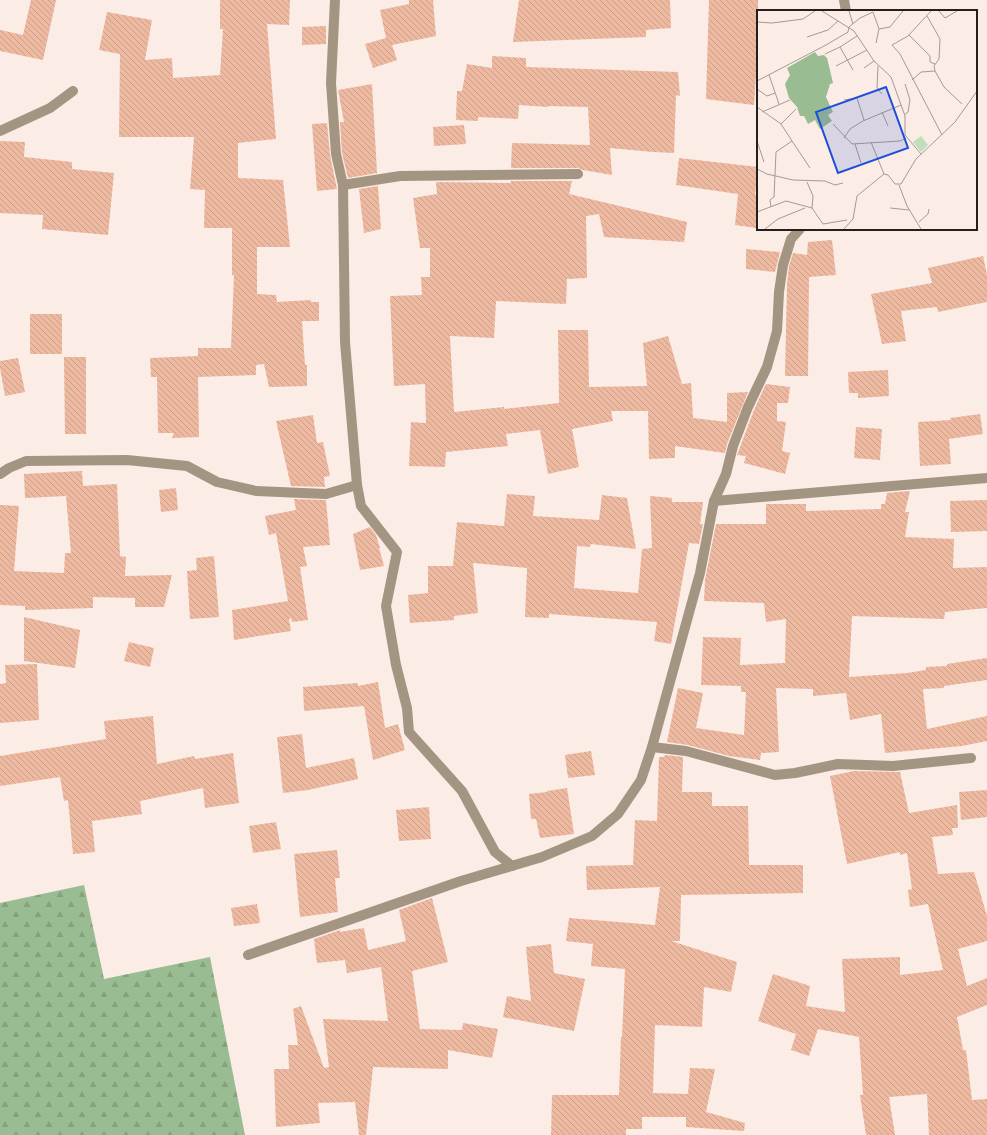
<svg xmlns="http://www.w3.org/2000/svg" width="987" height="1135" font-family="Literata,serif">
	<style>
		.forest { fill: url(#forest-firs) }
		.building { fill: url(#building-back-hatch) }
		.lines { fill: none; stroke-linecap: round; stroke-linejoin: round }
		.street { stroke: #a39582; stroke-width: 10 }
		.inset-road { fill: none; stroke: #a59a96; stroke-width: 1 }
		.view { fill: #1d4ed8; fill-opacity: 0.15; stroke: #1d4ed8; stroke-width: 2 }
		.inset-edge { fill: none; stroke: #241f1d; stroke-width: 2 }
	</style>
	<defs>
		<pattern id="forest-firs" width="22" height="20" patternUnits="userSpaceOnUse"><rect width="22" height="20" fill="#9abc92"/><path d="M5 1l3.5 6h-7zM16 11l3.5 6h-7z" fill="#85a17d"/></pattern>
		<pattern id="building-back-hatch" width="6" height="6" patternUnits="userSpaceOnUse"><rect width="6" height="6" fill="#eeb9a1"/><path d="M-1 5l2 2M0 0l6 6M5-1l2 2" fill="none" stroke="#cc9f8a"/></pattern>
	</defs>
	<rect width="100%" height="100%" fill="#fbece6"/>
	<!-- forest -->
	<path class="forest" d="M 84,885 L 104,979 L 210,957 L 245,1135 L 0,1135 L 0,903 Z"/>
	<!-- building -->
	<g class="building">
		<path d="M 31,0 L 56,0 L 43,60 L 0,51 L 0,30 L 23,35 Z"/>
		<path d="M 220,0 L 290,0 L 289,25 L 267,24 L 276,139 L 238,143 L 238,178 L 283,180 L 290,247 L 257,247 L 257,294 L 276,295 L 277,302 L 311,300 L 311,302 L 319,302 L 319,321 L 302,321 L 305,365 L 307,365 L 307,386 L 269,387 L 264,364 L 256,365 L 256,375 L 198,377 L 199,437 L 172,438 L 174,433 L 158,433 L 157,377 L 151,377 L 150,358 L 198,356 L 198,348 L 231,348 L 234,275 L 232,275 L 232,228 L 204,228 L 205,190 L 190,189 L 194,137 L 119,137 L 120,54 L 99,50 L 107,12 L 152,20 L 145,60 L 172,58 L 173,78 L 220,75 L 223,29 L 220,29 Z"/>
		<path d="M 409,0 L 433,0 L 436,36 L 392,45 L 397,60 L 373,68 L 365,44 L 386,38 L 380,10 L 409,4 Z"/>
		<path d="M 519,0 L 670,0 L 671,28 L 646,30 L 646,37 L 513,42 Z"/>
		<path d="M 709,0 L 758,0 L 758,45 L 754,105 L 706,99 Z"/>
		<path d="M 326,26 L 326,44 L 302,45 L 302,27 Z"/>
		<path d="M 492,56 L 526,58 L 526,67 L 678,72 L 680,96 L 676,95 L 674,153 L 653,152 L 610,148 L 612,175 L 583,170 L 578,168 L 511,168 L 512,143 L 590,145 L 588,107 L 548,106 L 548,107 L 519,105 L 518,119 L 478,117 L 478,121 L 456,120 L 457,91 L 462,91 L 467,64 L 492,68 Z"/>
		<path d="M 372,84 L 377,173 L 348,178 L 342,153 L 340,122 L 344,122 L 338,90 Z"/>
		<path d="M 327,123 L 330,155 L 337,189 L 317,191 L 312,124 Z"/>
		<path d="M 464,125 L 466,144 L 434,146 L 433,127 Z"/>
		<path d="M 0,141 L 25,142 L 24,157 L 72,162 L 72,169 L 114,173 L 108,235 L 42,229 L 43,215 L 0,213 Z"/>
		<path d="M 679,158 L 758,167 L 755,195 L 758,195 L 756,228 L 735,225 L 738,194 L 676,185 Z"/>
		<path d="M 511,181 L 572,181 L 569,194 L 687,222 L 684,242 L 604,237 L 599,214 L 586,216 L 587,278 L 567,279 L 566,304 L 496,301 L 494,338 L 450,336 L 454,412 L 504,407 L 504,409 L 559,403 L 558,330 L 588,330 L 589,387 L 647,386 L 643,343 L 668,336 L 682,384 L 691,383 L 693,418 L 727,422 L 727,393 L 748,392 L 727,444 L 725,453 L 675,446 L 675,458 L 649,459 L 648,411 L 611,411 L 613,421 L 572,429 L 579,467 L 548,474 L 540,430 L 506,434 L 508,446 L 446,452 L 445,467 L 409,466 L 411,422 L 426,423 L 425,384 L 394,386 L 390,296 L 422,295 L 421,277 L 430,277 L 430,248 L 420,248 L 413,198 L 437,194 L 436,182 L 511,183 Z"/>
		<path d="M 378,186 L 381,229 L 364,233 L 359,189 Z"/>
		<path d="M 832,240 L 836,275 L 809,277 L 808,376 L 785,376 L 787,284 L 789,266 L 793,253 L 807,255 L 808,242 Z"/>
		<path d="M 746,249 L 780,252 L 775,272 L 746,269 Z"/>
		<path d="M 983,256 L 987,275 L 987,302 L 938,312 L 937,307 L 901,311 L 906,341 L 882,344 L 871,294 L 932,283 L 928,268 Z"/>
		<rect x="30" y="314" width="32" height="40"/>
		<path d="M 64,357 L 86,357 L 86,434 L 65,434 Z"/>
		<path d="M 18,358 L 25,392 L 5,396 L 0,368 L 0,361 Z"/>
		<path d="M 888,370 L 889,396 L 858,398 L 858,393 L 849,393 L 848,372 Z"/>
		<path d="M 766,384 L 790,387 L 788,403 L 777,403 L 777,421 L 786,422 L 782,451 L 790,453 L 785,474 L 744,463 L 746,456 L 737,455 L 754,410 Z"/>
		<path d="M 980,414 L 983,434 L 949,439 L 951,464 L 920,466 L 918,422 L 951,420 L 950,418 Z"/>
		<path d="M 313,415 L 317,443 L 323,442 L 330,476 L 324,477 L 325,487 L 291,486 L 276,421 Z"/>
		<path d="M 856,427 L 882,429 L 880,460 L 854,458 Z"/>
		<path d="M 82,471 L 83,486 L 117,484 L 120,556 L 126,557 L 125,576 L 172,575 L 164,607 L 135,607 L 135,598 L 93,597 L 93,608 L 25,610 L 25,606 L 0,605 L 0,505 L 19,506 L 14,571 L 64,573 L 65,553 L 71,553 L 66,496 L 25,498 L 24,474 Z"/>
		<path d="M 176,488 L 178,510 L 161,512 L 159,490 Z"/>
		<path d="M 910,491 L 905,512 L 909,512 L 905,537 L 954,539 L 953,568 L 987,567 L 987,608 L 945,612 L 944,619 L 852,616 L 849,677 L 907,673 L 926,670 L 926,667 L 947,666 L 947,664 L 987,658 L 987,680 L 944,686 L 944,688 L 923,689 L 927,729 L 987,716 L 987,741 L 962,746 L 885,753 L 881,714 L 850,720 L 846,693 L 813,696 L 813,689 L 776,688 L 779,752 L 761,753 L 760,760 L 729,756 L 688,745 L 667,742 L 678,688 L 703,693 L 696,728 L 744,735 L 746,692 L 741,692 L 741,686 L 701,685 L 703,637 L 741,638 L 740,665 L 785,663 L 786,619 L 766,622 L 764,603 L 704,601 L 705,580 L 716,524 L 766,524 L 766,504 L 806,504 L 806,511 L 881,509 L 881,504 L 885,504 L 887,493 Z"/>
		<path d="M 507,494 L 535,496 L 533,516 L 599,520 L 602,495 L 627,498 L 636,549 L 591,544 L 590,547 L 577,546 L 574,588 L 638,593 L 642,549 L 652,548 L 650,496 L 672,498 L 672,502 L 703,502 L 700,524 L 703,524 L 699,544 L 689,543 L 671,644 L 654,641 L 657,622 L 549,614 L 549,618 L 525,617 L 527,568 L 473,563 L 478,613 L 454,616 L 454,620 L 410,623 L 408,595 L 428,593 L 428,566 L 453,566 L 457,522 L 504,526 Z"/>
		<path d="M 294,499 L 326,500 L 330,545 L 303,547 L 307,566 L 300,567 L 308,620 L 292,622 L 291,618 L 289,619 L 291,631 L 234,640 L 232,610 L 288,601 L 276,533 L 269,535 L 265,516 L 296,510 Z"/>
		<path d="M 987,500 L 987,531 L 951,532 L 950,501 Z"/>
		<path d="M 370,527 L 376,535 L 380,548 L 379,548 L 384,566 L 360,570 L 353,534 Z"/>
		<path d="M 214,556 L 219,617 L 190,619 L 187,571 L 197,570 L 196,558 Z"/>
		<path d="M 24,617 L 80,630 L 75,668 L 24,661 Z"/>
		<path d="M 129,642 L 154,648 L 150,667 L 124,661 Z"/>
		<path d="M 37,664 L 39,720 L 0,723 L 0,684 L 6,683 L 5,665 Z"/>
		<path d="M 378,682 L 385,728 L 398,724 L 405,750 L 373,760 L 364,706 L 304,711 L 303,687 L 358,683 L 358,686 Z"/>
		<path d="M 153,716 L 157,764 L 194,756 L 195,759 L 233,753 L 239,803 L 205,808 L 203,788 L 140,801 L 142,814 L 92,821 L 95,852 L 73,854 L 68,800 L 64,801 L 60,777 L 0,786 L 0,756 L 106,739 L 104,721 Z"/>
		<path d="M 302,734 L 306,768 L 354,758 L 358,779 L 308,790 L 283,793 L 277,737 Z"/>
		<path d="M 591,751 L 595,775 L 568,778 L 565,755 Z"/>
		<path d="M 665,755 L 683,757 L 682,792 L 712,792 L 712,806 L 748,806 L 749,865 L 803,865 L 803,893 L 681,895 L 680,941 L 671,941 L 737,962 L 731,992 L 704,987 L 702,1027 L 655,1025 L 653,1093 L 688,1094 L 690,1068 L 715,1069 L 706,1112 L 745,1123 L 744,1131 L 686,1127 L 686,1117 L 642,1117 L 642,1129 L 626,1129 L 626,1135 L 551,1135 L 552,1095 L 619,1095 L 621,1037 L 622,1037 L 625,969 L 591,966 L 593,944 L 566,941 L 569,918 L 655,925 L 660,887 L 587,890 L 586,866 L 633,865 L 635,820 L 657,821 L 659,757 L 664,757 Z"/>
		<path d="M 854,771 L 900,772 L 909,813 L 957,805 L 958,828 L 952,828 L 953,835 L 932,837 L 938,874 L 974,872 L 987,916 L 987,941 L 958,949 L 967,986 L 987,978 L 987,1005 L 957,1017 L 963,1050 L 966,1050 L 972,1100 L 987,1099 L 987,1135 L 929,1135 L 927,1094 L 889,1097 L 895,1135 L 866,1135 L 860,1095 L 863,1095 L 859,1037 L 818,1029 L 809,1056 L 791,1050 L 796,1034 L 758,1021 L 773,974 L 810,986 L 806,1006 L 845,1012 L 842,959 L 900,957 L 900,975 L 943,970 L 928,904 L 910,907 L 908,890 L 912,889 L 907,853 L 900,855 L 900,852 L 847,864 L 830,776 Z"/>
		<path d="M 567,788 L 574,834 L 540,838 L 536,819 L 531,819 L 529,794 L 547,792 L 547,791 Z"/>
		<path d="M 987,790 L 987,817 L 961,820 L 959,792 Z"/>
		<path d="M 429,807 L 431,839 L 399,841 L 396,810 Z"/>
		<path d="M 276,822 L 281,849 L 253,853 L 249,826 Z"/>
		<path d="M 337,850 L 340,878 L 335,878 L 338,912 L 300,917 L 294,854 Z"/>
		<path d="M 432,898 L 448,962 L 412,971 L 420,1029 L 462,1030 L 463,1023 L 498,1029 L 492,1058 L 448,1050 L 448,1069 L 373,1067 L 366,1135 L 359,1135 L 355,1102 L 318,1103 L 320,1123 L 276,1127 L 274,1069 L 289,1069 L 288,1045 L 298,1045 L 293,1009 L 301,1006 L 324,1068 L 329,1067 L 323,1019 L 388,1021 L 381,967 L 347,973 L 345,960 L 317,963 L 314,939 L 340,930 L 340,932 L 364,928 L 368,950 L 406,941 L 399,910 Z"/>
		<path d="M 257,904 L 260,923 L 234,926 L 231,908 Z"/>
		<path d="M 551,944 L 554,973 L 585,979 L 574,1031 L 503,1017 L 507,996 L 531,1001 L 526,947 Z"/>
	</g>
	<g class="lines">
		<!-- street -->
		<g class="street">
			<path d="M 335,0 L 331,83 L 336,154 L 343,185 L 345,342 L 357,485 L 361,506 L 397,552 L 386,606 L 396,665 L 407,708 L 409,732 L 462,791 L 495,852 L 512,866"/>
			<path d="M 844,0 L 846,11"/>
			<path d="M 0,131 L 50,108 L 73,91"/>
			<path d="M 343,185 L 400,176 L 578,174"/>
			<path d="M 0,474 L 9,468 L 26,461 L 127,460 L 187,466 L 217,482 L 256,491 L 326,494 L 357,485"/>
			<path d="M 714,501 L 987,478"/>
			<path d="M 652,747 L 686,751 L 775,775 L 795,773 L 838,764 L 893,766 L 971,758"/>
			<path d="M 248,955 L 461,881 L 542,857 L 592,836 L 618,814 L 641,780 L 652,747 L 700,573 L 714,501 L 726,474 L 733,446 L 748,407 L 767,367 L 777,331 L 779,292 L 783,265 L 791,239 L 800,229"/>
		</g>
	</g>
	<!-- overview -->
	<g transform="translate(757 10)">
		<rect width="220" height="220" fill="#fbece6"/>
		<path d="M 58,42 L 61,46 L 67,45 L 70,48 L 76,73 L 73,74 L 69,87 L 76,102 L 71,105 L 75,111 L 63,119 L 58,110 L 51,114 L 47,106 L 43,106 L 40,97 L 32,88 L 28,74 L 33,65 L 30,58 Z" fill="#9abc92"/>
		<path d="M 164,126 L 171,135 L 164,142 L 156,132 Z" fill="#c0deb9"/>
		<path class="inset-road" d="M 65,1 L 97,21 L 117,51 L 134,67 L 148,106 L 148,125 L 164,144M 92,1 L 96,14M 174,1 L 151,26 L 135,35 L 143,44 L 185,125M 182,1 L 188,8 L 200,1M 116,2 L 122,19 L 119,33M 0,12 L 15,13 L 46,9 L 58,1M 122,19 L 133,17 L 146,1M 152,25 L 173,46 L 173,52 L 178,54M 50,27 L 71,20 L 81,11M 68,44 L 83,37M 79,56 L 110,40M 121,56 L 120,78 L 125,84M 107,58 L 117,51M 96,60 L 83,37 L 100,26M 178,61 L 187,77 L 205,94M 12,65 L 22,94M 155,70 L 164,62 L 178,61 L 177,56 L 182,49 L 183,29 L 170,6M 0,71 L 69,35 L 91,22 L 92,17 L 103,8 L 116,2M 0,79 L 10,86 L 18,83M 87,90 L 100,88 L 107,110M 0,97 L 24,114 L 35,131 L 19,142 L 17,187 L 13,190 L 14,197M 5,102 L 33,90M 125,102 L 131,116M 147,105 L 151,102 L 153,90 L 148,74M 24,114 L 39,99M 76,114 L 95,134 L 143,131 L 149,128M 87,128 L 93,119 L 106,111 L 144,95M 0,131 L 7,152M 35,131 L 53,158M 114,132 L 127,164M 98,134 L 104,153M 0,159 L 10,164 L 36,170 L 68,171 L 78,175 L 86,173M 142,175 L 150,196 L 164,219M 55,198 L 66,214 L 90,210M 133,198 L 152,200M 0,202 L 29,191 L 55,198 L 56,186 L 50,172M 162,212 L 171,204 L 172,199M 8,219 L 21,209 L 48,198M 87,219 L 96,209 L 100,186 L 127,164 L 131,165 L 138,174 L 144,174 L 159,149 L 198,112 L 220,81"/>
		<path class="view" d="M 129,77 L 151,138 L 81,163 L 59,102 Z"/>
		<rect width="220" height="220" class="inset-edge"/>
	</g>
</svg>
